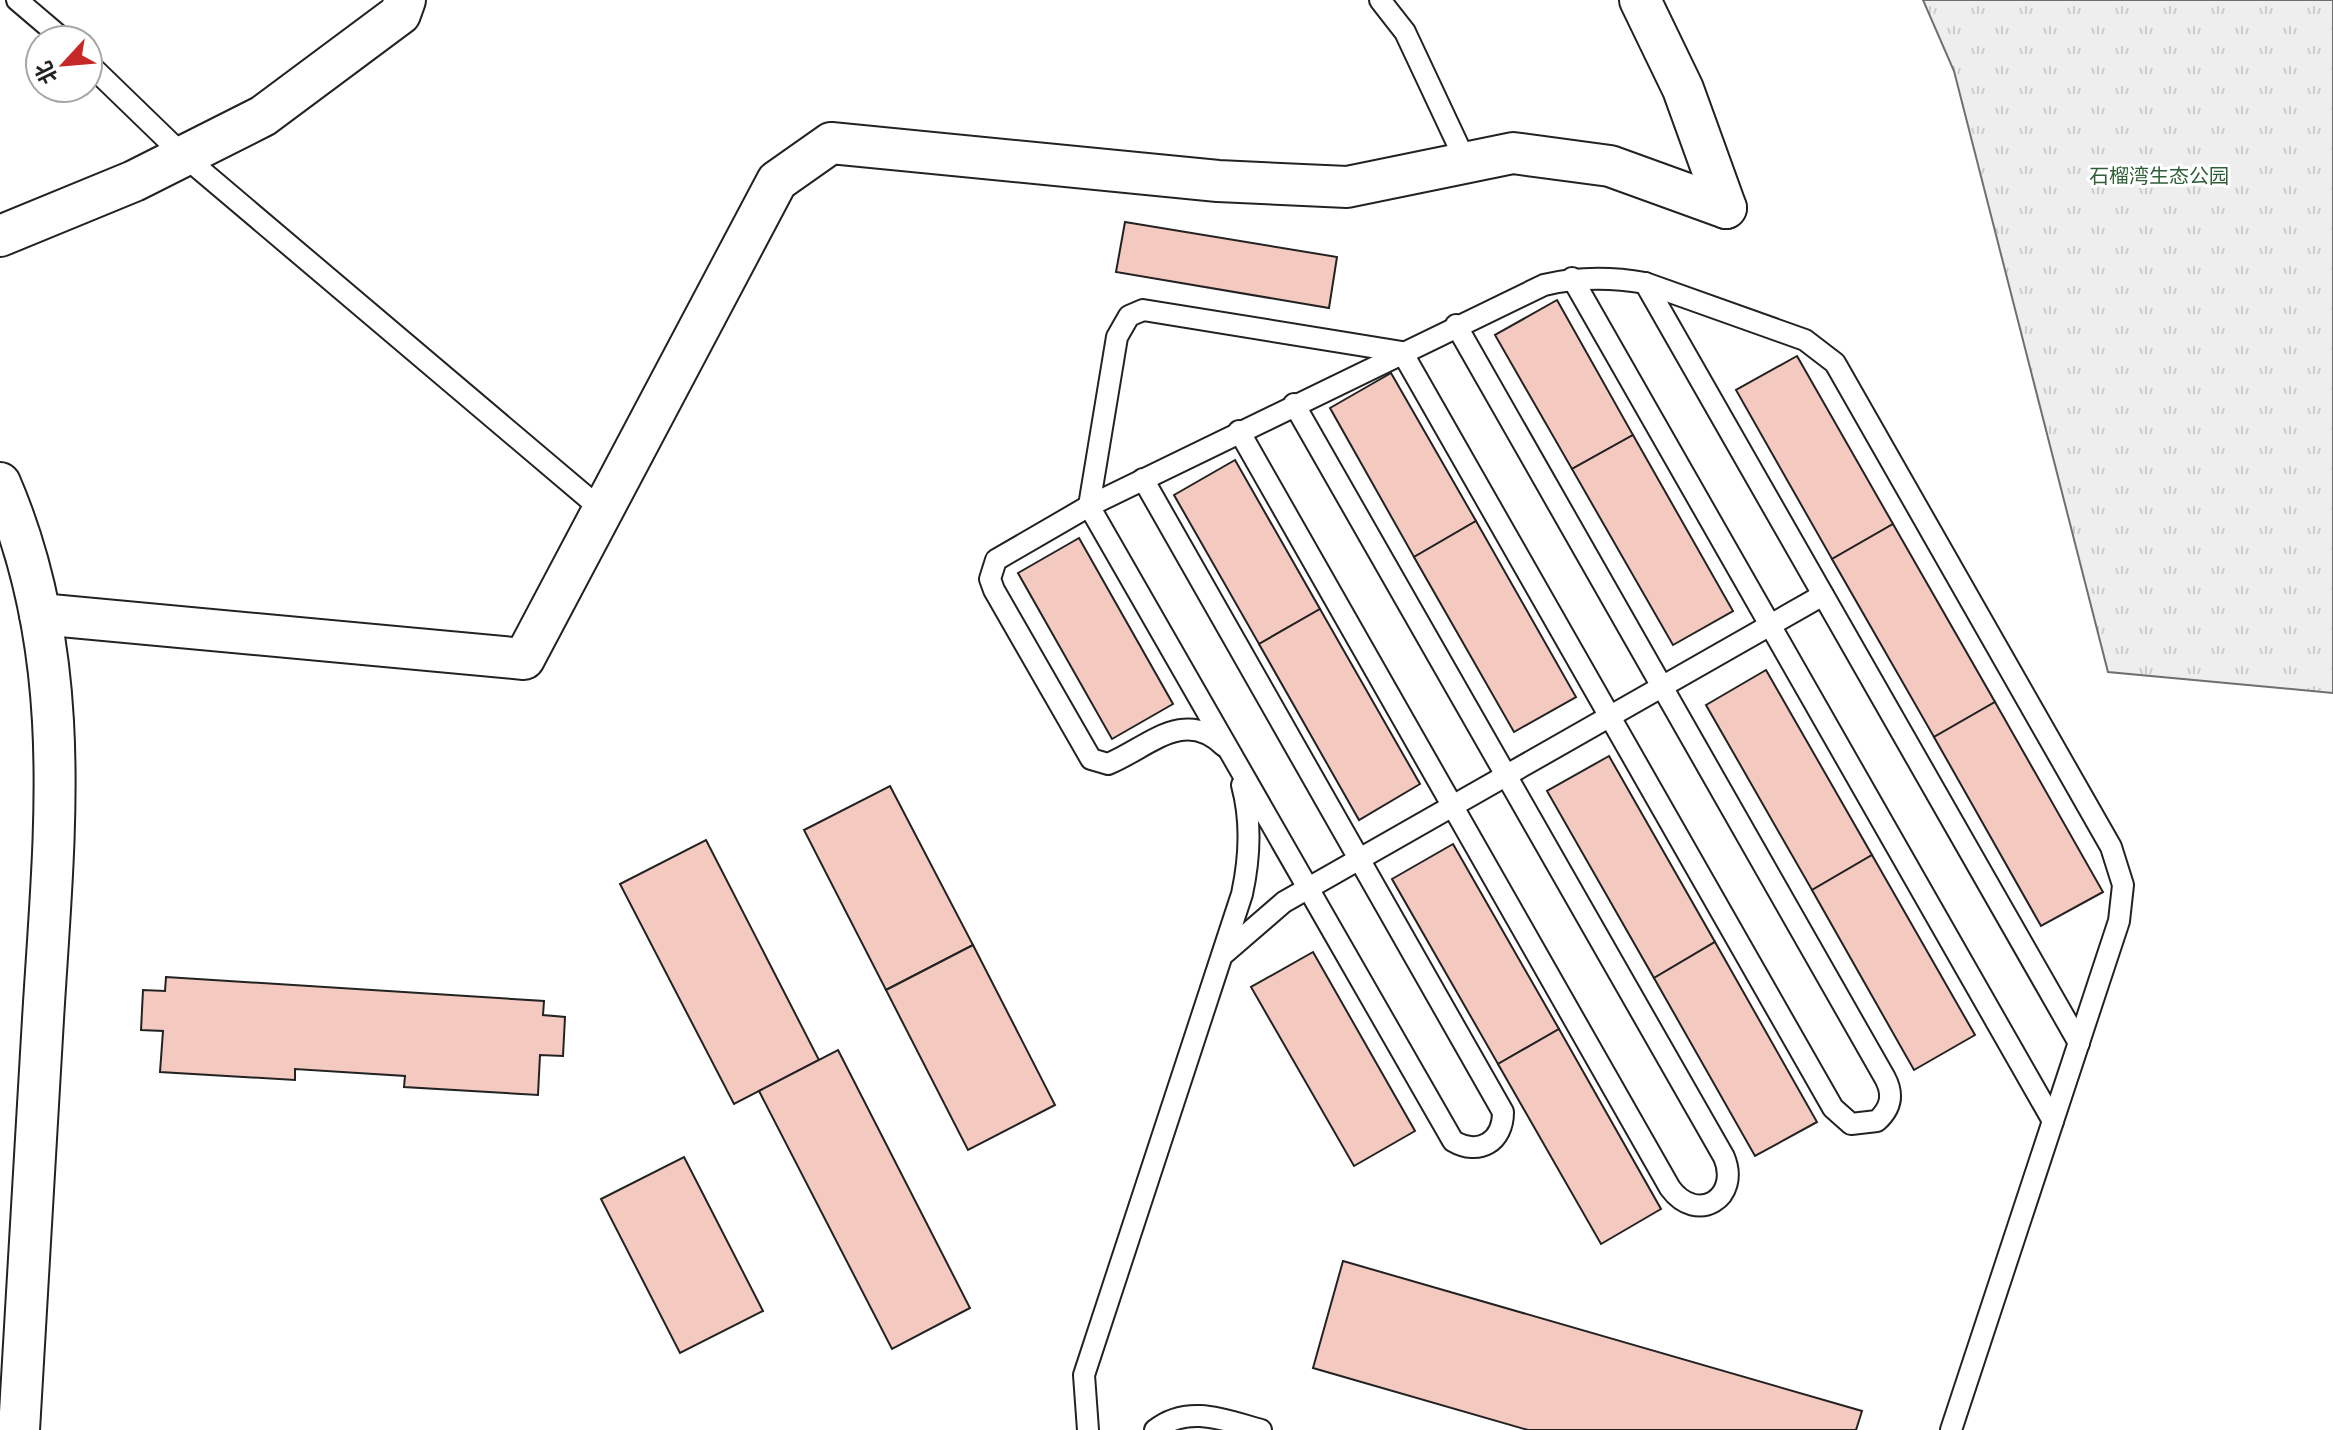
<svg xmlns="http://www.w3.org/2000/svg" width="2333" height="1430" font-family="'IBM Plex Sans','Noto Sans SC',sans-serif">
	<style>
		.park { fill: url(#park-tufts); stroke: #6f6f6f; stroke-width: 2 }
		.building { fill: #f3c9c0; stroke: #222; stroke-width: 2 }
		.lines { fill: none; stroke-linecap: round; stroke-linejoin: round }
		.service-casing { stroke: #222; stroke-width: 24 }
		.minor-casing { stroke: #222; stroke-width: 44 }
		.service { stroke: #fff; stroke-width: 20 }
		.minor { stroke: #fff; stroke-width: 40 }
		.labels { text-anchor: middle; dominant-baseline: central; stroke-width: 6; stroke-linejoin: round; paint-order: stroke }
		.park-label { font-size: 20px; fill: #2f5e38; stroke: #fff }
	</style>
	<defs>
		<pattern id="park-tufts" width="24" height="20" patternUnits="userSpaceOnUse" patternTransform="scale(2)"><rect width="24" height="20" fill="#eee"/><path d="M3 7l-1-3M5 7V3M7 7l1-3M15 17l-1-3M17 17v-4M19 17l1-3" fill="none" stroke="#ccc"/></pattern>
	</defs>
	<rect width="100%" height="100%" fill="#fff"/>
	<!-- park -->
	<path class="park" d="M 1923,0 L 2333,0 L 2333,693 L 2108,672 L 1954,71 Z"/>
	<!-- building -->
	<g class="building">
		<path d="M 1125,222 L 1337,257 L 1329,308 L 1116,272 Z"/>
		<path d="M 1557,300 L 1633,435 L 1572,469 L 1495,335 Z"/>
		<path d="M 1797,356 L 1893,524 L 1832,559 L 1736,390 Z"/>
		<path d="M 1391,373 L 1476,521 L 1414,557 L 1330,408 Z"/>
		<path d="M 1633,435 L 1733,611 L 1673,645 L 1572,469 Z"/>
		<path d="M 1235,460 L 1320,609 L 1259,644 L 1174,495 Z"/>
		<path d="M 1476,521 L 1576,697 L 1514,732 L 1414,557 Z"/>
		<path d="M 1893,524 L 1995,702 L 1934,737 L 1832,559 Z"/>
		<path d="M 1079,538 L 1173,704 L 1112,739 L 1018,573 Z"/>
		<path d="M 1320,609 L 1420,784 L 1359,820 L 1259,644 Z"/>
		<path d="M 1766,670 L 1872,855 L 1812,890 L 1706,705 Z"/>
		<path d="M 1995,702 L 2103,892 L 2041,926 L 1934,737 Z"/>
		<path d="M 1609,756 L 1715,942 L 1654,978 L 1547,791 Z"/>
		<path d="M 890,786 L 973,945 L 886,990 L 804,830 Z"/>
		<path d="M 706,840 L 819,1060 L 734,1104 L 620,884 Z"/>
		<path d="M 1453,844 L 1559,1029 L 1498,1064 L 1392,879 Z"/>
		<path d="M 1872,855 L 1975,1035 L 1914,1070 L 1812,890 Z"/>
		<path d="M 1715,942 L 1817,1122 L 1755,1156 L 1654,978 Z"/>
		<path d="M 973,945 L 1055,1105 L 968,1150 L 886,990 Z"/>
		<path d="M 1313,952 L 1415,1131 L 1354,1166 L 1251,987 Z"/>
		<path d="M 166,977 L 544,1001 L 543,1015 L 565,1017 L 563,1056 L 540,1055 L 538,1095 L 404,1087 L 405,1076 L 295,1069 L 295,1080 L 160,1072 L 163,1031 L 141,1030 L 143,990 L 165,991 Z"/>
		<path d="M 1559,1029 L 1661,1209 L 1601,1244 L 1498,1064 Z"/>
		<path d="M 838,1050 L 970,1308 L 892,1349 L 759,1091 Z"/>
		<path d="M 684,1157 L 763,1311 L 680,1353 L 601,1199 Z"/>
		<path d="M 1343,1261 L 1862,1411 L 1856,1430 L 1528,1430 L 1313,1368 Z"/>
	</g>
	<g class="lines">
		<!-- service casing -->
		<g class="service-casing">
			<g id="service">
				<path d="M 17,0 L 64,40"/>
				<path d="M 1380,0 L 1405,32 L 1466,162"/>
				<path d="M 88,63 L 184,156 L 602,510"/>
				<path d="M 1572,278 L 2053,1121"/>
				<path d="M 1645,283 L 2079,1043"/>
				<path d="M 1239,431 L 1670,1188 C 1697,1225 1741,1198 1724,1157 L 1294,404"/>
				<path d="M 1143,479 L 1503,1112 C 1503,1142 1479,1156 1453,1141 L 1089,506 L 1117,337 L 1129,316 L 1143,310 L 1402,352 L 1833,1108 L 1851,1124 L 1877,1121 C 1891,1108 1894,1095 1885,1078 L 1456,325"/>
				<path d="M 1224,746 C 1184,706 1146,749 1108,764 L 1091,759 L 994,590 L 990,579 L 996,560 L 1089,506 L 1544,285 C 1578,277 1610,277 1645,283 L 1805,340 L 1835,363 L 2111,847 L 2123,885 L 2119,921 L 1951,1430"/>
				<path d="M 1225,953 L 1284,902 L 1823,595"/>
				<path d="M 1088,1430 L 1084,1375 L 1242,894 C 1250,857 1252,822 1242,785"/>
				<path d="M 1155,1430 C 1188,1404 1225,1420 1261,1430"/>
			</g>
		</g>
		<!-- minor casing -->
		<g class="minor-casing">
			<g id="minor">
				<path d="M 1640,0 L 1683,89 L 1726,208"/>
				<path d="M 0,236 L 134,181 L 263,116 L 400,14 L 405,0"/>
				<path d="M 0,483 C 76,659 54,835 43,1019 C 35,1156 27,1293 19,1430"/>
				<path d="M 40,614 L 524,659 L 777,181 L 831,143 L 1218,181 L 1347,187 L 1513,153 L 1610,166 L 1726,208"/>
			</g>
		</g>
		<!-- service -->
		<use href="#service" class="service"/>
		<!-- minor -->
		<use href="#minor" class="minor"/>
	</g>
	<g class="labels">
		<!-- park labels -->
		<g class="park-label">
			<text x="2159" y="175">石榴湾生态公园</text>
		</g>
	</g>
	<!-- north arrow -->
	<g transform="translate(64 64) rotate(244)"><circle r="38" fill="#ffffff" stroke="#a7a7a7" stroke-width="2"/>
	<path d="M0-6L14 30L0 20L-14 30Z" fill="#c62828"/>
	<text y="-12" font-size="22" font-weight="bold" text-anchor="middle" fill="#222222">北</text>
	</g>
</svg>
